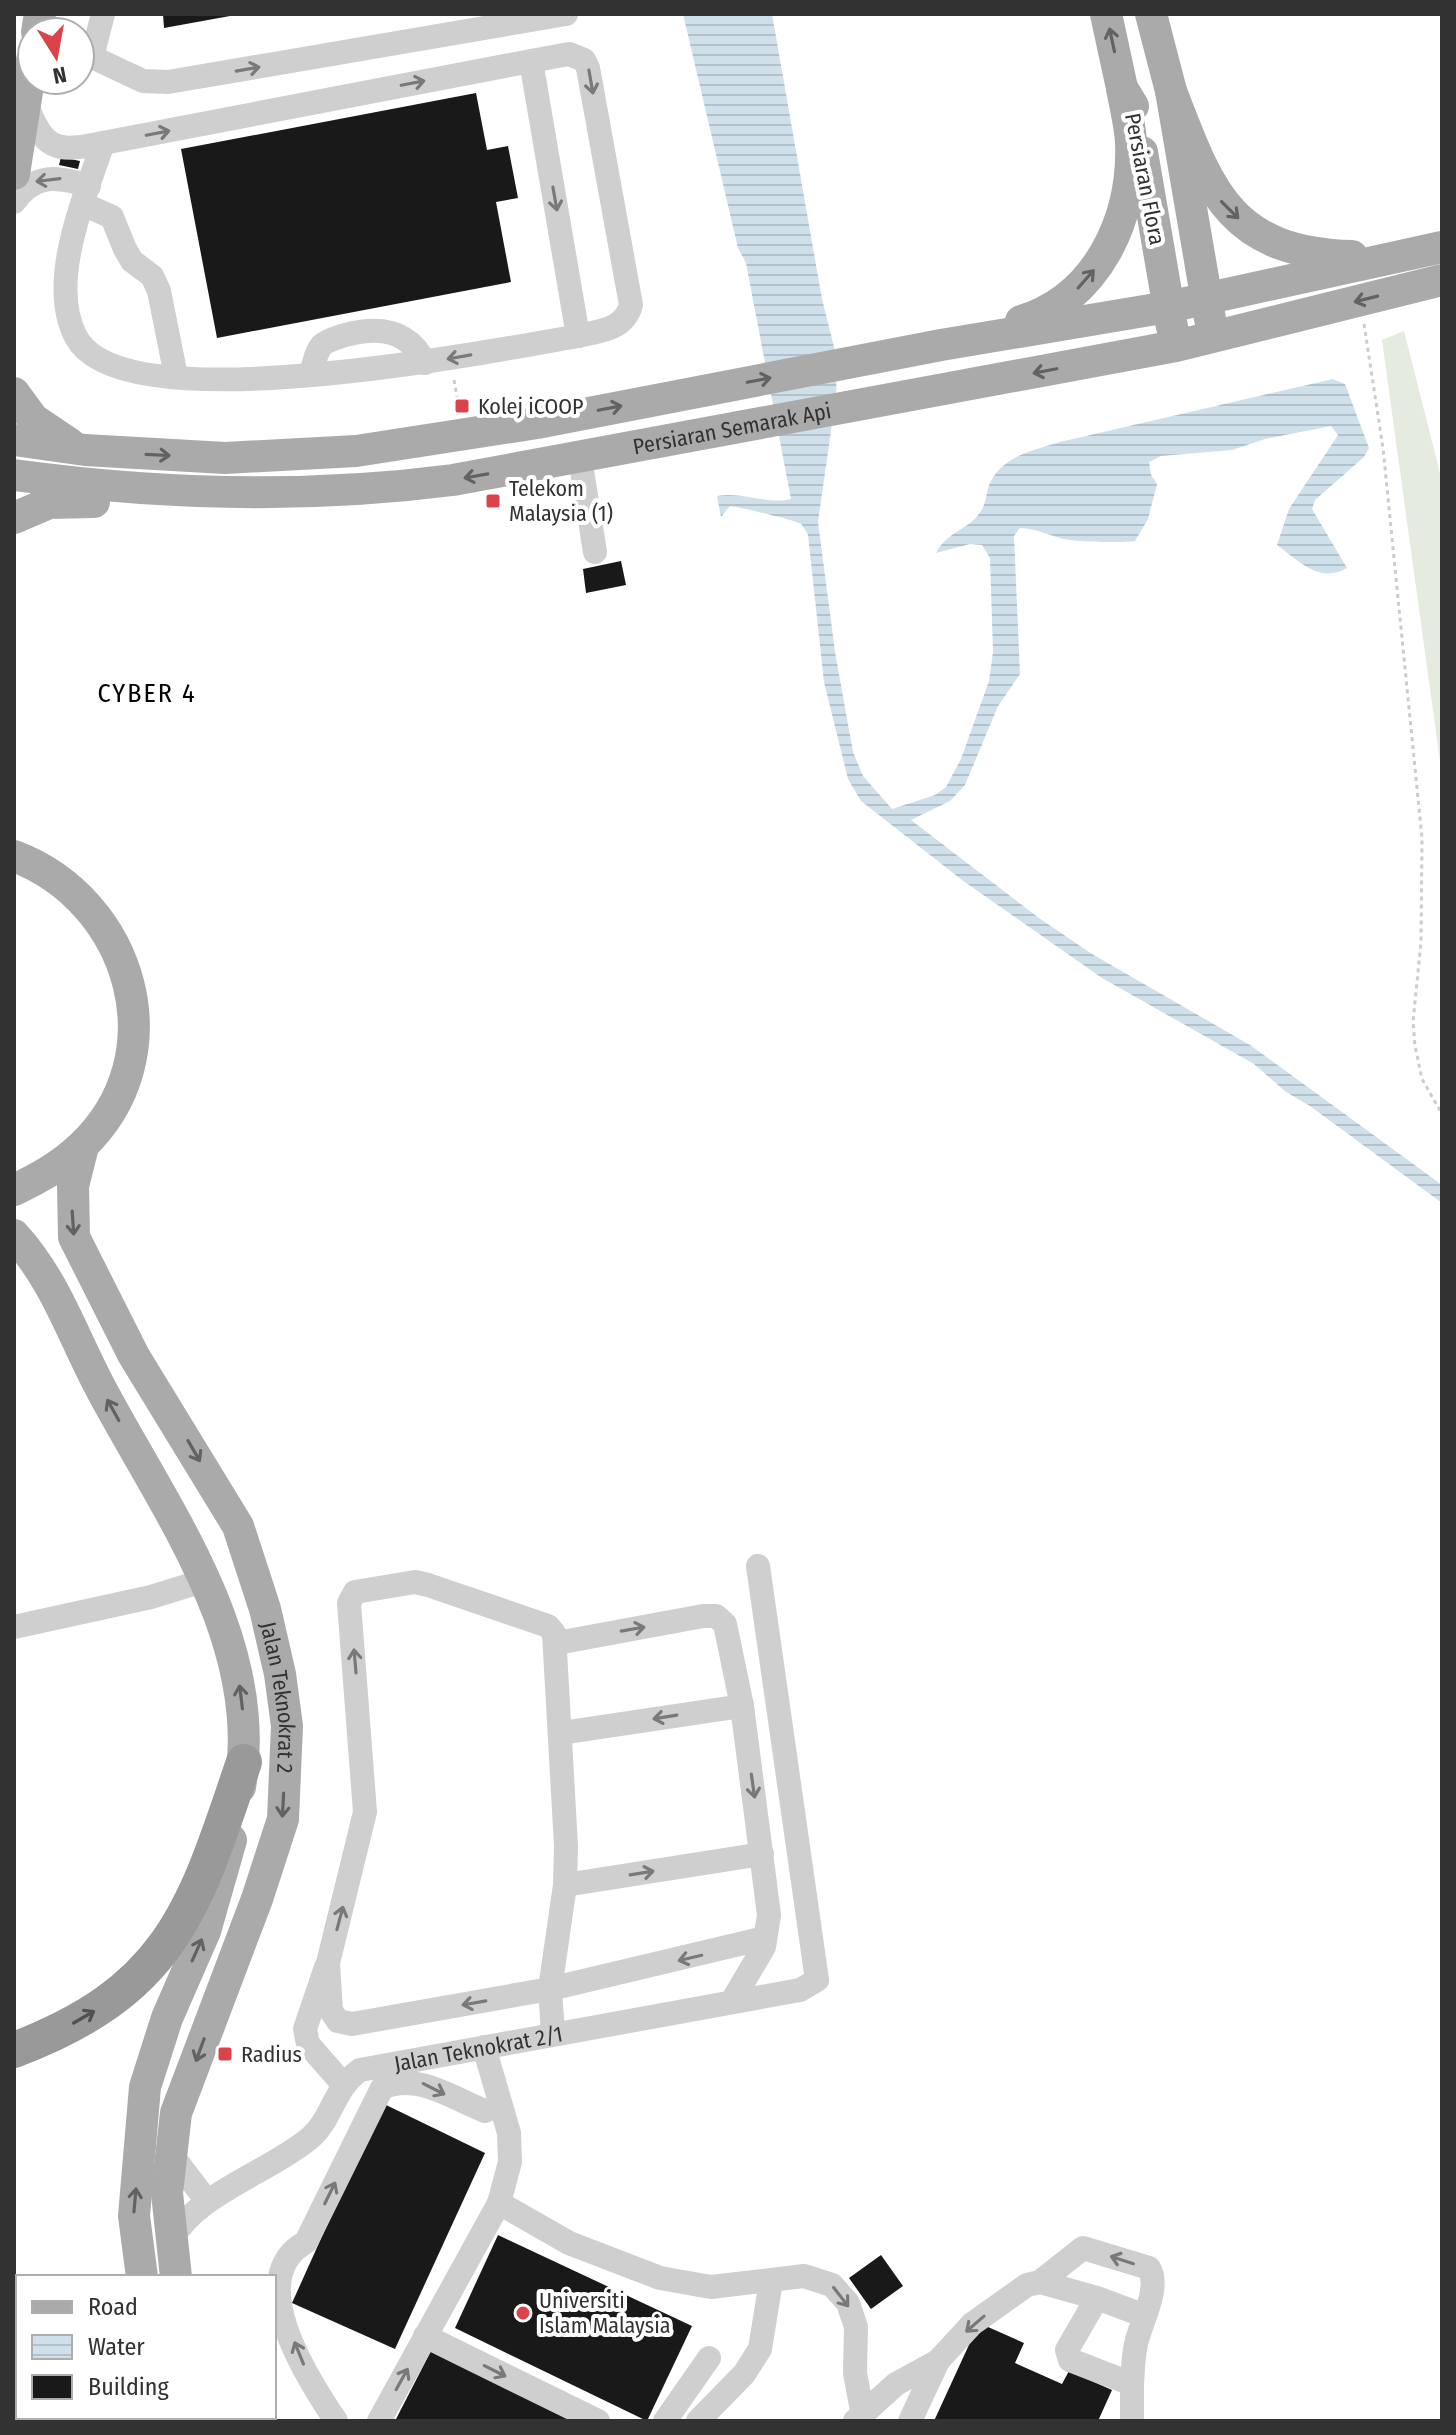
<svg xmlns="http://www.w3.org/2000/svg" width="1456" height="2435" font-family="'Fira Sans Condensed',sans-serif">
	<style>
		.grass { fill: #e5ebdf }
		.water { fill: url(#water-rules) }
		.building { fill: #191919 }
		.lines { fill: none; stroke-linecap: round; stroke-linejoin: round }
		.path { stroke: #ccc; stroke-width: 3; stroke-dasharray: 4 4; stroke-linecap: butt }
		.minor { stroke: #cfcfcf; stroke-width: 24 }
		.major { stroke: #aaa; stroke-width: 32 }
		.highway { stroke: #999; stroke-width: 36 }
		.oneway { stroke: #626262 }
		.oneway2 { stroke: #797979 }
		.oneway3 { stroke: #515151 }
		.poi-dot { fill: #db434b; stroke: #fff; stroke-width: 3 }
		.labels { text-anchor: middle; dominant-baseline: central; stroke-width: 8; stroke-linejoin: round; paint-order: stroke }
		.street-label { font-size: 22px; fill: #323232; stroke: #fff }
		.poi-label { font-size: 22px; fill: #323232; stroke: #fff; text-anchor: start }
		.quarter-label { font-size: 26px; letter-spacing: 2px; fill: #000; stroke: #fff }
	</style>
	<defs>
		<pattern id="water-rules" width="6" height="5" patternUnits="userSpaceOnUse" patternTransform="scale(2)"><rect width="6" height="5" fill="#d0e0eb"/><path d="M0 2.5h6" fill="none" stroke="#b3c1ca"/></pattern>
	</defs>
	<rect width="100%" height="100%" fill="#fff"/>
	<!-- grass -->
	<path class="grass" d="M 1404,331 L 1442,481 L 1442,776 L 1382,340 Z"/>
	<!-- water -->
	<path class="water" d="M 683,14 L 772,14 L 822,299 L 837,359 L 836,396 L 818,522 L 835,652 L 853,752 L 863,776 L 892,809 L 935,795 L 946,787 L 961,759 L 989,681 L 993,652 L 990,558 L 982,545 L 970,544 L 936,553 C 946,532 969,530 981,511 C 987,502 986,490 991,481 C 1005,455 1035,450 1060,442 L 1333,379 L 1345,384 L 1369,448 L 1364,457 L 1315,500 L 1312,509 L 1347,568 C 1319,584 1299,561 1277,545 L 1289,509 L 1338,435 L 1331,426 L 1265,439 L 1232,450 L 1161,456 L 1149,462 L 1151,475 L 1157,484 L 1148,519 L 1135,541 C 1122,543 1077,542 1064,539 C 1048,535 1037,529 1020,528 L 1014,536 L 1020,674 L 998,706 L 965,785 L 950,801 L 911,820 L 1039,918 L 1092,954 L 1250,1045 L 1442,1185 L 1442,1203 L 1310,1106 L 1286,1092 L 1254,1064 L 1102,978 L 962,880 L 861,801 L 848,779 L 824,682 L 808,535 C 808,534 802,524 801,524 C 796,520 739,507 730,506 L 721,517 L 717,496 C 743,491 766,505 791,499 L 746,263 L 738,248 Z"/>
	<!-- building -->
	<g class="building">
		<path d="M 163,14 L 230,14 L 230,16 L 164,28 Z"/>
		<path d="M 476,93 L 487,150 L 508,146 L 518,198 L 496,202 L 511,282 L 217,338 L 181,149 Z"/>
		<path d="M 61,157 L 80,161 L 78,169 L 59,165 Z"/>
		<path d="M 621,561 L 626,585 L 586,593 L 583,569 Z"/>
		<path d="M 382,2103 L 485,2153 L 395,2349 L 292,2303 Z"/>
		<path d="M 498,2235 L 692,2326 L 647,2421 L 455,2328 Z"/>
		<path d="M 881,2255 L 903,2286 L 871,2309 L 849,2278 Z"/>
		<path d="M 979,2323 L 1024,2343 L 1015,2363 L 1062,2384 L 1069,2371 L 1112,2390 L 1098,2421 L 934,2421 Z"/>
		<path d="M 433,2347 L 588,2421 L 395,2421 Z"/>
	</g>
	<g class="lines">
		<!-- path -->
		<g class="path">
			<path d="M 1364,324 L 1383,448 L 1422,838 L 1421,942 L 1413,1022 L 1415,1046 L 1422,1079 L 1442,1114"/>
			<path d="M 454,380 L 459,408"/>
		</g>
		<!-- minor -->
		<g class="minor">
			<path d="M 92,57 L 103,14"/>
			<path d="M 80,60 L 92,57 L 143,81 L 168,82 L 566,14"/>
			<path d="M 531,61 L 569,54 L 584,60 L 588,68 L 631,305 C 624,330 600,331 578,336"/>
			<path d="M 26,103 C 44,150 55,153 103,143 L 531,61 L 578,336 C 492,351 123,425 76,337 C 47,282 85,197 103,143"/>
			<path d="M 14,202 C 35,173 57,176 89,186"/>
			<path d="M 83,204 L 112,217 L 125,249 L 132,261 L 152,276 L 159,291 L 176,376"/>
			<path d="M 311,374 C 314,365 315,353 322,345 C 329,339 337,338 345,335 C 379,326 408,329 425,363"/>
			<path d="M 580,458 L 595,552"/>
			<path d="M 14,1627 L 151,1597 L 206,1580"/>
			<path d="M 557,1643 L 703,1616 L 716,1616 L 725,1624 L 742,1706 L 769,1915 L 764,1947 L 732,2001"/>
			<path d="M 561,1733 L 742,1706"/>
			<path d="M 565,1885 L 762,1854"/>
			<path d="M 326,1967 L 305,2029 L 308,2044 L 342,2083"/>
			<path d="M 553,2032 L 550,1989 L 565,1885 L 566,1846 L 554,1633 L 548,1626 L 428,1585 L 415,1582 L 355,1592 L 349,1603 L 365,1812 L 328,1963 L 331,2011 L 338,2021 L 352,2024 L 550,1989 L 765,1938"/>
			<path d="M 171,2154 L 207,2201"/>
			<path d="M 499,2203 L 569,2243 L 660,2278 L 711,2287 L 804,2276 L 832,2285 L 848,2303 L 856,2327 L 855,2373 L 864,2421"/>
			<path id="s1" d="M 172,2239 C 199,2192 268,2173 310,2138 C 333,2118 333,2089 360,2070 L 800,1990 L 817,1980 L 758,1566"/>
			<path d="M 1097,2298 L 1067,2350 L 1070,2360 L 1132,2384 C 1133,2371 1133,2357 1136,2344 C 1140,2324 1161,2288 1149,2268 L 1083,2248 L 1040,2282 L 1097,2298 L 1145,2316"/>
			<path d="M 425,2336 L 598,2421"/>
			<path d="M 336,2421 C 307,2378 242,2277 306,2242 L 382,2088 C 417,2072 452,2098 485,2111"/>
			<path d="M 379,2421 L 499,2203 L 510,2162 L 509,2133 L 484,2047"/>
			<path d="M 665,2421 L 709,2358"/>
			<path d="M 698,2421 L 744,2374 L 760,2349 L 771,2281"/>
			<path d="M 855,2421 L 896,2384 L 938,2361 L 972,2324 L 1027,2285 L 1040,2282"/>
			<path d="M 910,2421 L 938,2361"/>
			<path d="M 1132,2421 L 1132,2384"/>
		</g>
		<!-- major -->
		<g class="major">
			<path d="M 1106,14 L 1122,88 L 1133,106"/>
			<path d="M 1151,14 L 1171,91 L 1210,319"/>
			<path d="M 37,32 L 40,14"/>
			<path d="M 1171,91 C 1210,193 1230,252 1352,256"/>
			<path d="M 1142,152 L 1172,327"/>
			<path d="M 14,174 L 32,60"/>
			<path d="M 1021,321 C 1098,298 1134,218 1131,142 C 1130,124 1125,106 1122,88"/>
			<path d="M 14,393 L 33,419 L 70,444"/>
			<path d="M 14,440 L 85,450 L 225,458 L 356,451 L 537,423 L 941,345 L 1168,307 L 1442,247"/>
			<path id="s2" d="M 14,475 C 161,495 306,499 453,480 L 1176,346 L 1442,280"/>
			<path d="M 14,518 L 49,503 L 94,502"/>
			<path d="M 14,856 C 133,901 178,1056 81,1147 C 61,1166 39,1178 14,1190"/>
			<path id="s3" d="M 83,1146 L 73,1186 L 74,1237 L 134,1356 L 238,1526 L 265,1609 L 280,1674 L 287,1726 L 283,1819 L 257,1899 L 176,2113 L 167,2193 L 176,2277"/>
			<path d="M 14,1235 C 55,1280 72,1334 100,1387 C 165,1510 265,1640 240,1787"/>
			<path d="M 142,2277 L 134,2216 L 145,2087 L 167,2018 L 205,1931 L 231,1840"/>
			<path d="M 195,2417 L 197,2421"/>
			<path d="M 234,2417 L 237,2421"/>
		</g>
		<!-- highway -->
		<path class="highway" d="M 14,2050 C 172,1990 194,1910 244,1762"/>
	</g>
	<!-- one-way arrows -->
	<defs><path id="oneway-shaft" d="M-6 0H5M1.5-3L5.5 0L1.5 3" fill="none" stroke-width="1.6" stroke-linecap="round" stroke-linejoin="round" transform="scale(2)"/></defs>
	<g class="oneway">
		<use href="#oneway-shaft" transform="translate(1112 40) rotate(-102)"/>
		<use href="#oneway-shaft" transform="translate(1230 210) rotate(45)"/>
		<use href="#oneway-shaft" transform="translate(1086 279) rotate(-49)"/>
		<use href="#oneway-shaft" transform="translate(1366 299) rotate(166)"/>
		<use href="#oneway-shaft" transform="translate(1045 371) rotate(169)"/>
		<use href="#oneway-shaft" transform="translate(759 380) rotate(-11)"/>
		<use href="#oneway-shaft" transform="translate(610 408) rotate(-11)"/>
		<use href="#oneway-shaft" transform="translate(158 455) rotate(3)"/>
		<use href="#oneway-shaft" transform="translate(476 476) rotate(170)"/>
		<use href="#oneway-shaft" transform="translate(73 1223) rotate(86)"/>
		<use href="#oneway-shaft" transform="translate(113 1410) rotate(-119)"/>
		<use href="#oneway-shaft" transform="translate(194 1451) rotate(60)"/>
		<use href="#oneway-shaft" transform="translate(241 1697) rotate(-97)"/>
		<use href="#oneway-shaft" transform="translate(283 1805) rotate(93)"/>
		<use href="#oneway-shaft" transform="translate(197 1950) rotate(-66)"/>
		<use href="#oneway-shaft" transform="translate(200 2050) rotate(110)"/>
		<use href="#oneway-shaft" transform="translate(135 2200) rotate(-85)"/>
	</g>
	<g class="oneway2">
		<use href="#oneway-shaft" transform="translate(248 69) rotate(-10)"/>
		<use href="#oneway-shaft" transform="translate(591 82) rotate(80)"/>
		<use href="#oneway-shaft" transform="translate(413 83) rotate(-11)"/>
		<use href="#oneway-shaft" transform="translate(158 133) rotate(-11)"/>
		<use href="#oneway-shaft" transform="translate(48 180) rotate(173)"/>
		<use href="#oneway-shaft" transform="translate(555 199) rotate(80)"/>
		<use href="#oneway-shaft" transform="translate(459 357) rotate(170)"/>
		<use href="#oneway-shaft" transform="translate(633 1629) rotate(-10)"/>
		<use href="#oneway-shaft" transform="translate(355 1661) rotate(-95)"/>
		<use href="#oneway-shaft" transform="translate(665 1717) rotate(171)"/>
		<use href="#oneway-shaft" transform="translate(753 1786) rotate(82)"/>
		<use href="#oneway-shaft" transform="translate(642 1873) rotate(-9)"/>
		<use href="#oneway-shaft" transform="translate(340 1918) rotate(-75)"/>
		<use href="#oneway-shaft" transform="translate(690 1958) rotate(167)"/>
		<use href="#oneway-shaft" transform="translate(474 2003) rotate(170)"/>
		<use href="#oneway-shaft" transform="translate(434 2089) rotate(27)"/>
		<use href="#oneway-shaft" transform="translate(330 2193) rotate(-64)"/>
		<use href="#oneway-shaft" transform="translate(1122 2260) rotate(-162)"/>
		<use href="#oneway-shaft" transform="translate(841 2297) rotate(52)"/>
		<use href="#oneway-shaft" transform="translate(975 2324) rotate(139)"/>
		<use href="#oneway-shaft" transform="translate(299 2353) rotate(-112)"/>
		<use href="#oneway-shaft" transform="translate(495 2371) rotate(27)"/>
		<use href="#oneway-shaft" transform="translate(402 2379) rotate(-61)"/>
	</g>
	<use class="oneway3" href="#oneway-shaft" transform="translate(84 2017) rotate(-30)"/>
	<!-- markers -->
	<g class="poi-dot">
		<rect x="454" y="398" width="16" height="16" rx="4"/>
		<rect x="485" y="493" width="16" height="16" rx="4"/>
		<rect x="217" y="2046" width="16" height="16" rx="4"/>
		<circle cx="523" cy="2313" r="8"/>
	</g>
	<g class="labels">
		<!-- street labels -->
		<g class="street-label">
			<text transform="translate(1145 179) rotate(79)">Persiaran Flora</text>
			<text stroke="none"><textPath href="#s2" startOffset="724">Persiaran Semarak Api</textPath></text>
			<text stroke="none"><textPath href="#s3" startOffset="602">Jalan Teknokrat 2</textPath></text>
			<text stroke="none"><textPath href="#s1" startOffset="378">Jalan Teknokrat 2/1</textPath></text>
		</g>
		<!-- poi labels -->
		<g class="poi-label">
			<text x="478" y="406">Kolej iCOOP</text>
			<text x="509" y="488">Telekom<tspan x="509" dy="25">Malaysia (1)</tspan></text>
			<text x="241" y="2054">Radius</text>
			<text x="539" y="2300">Universiti<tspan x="539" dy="25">Islam Malaysia</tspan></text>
		</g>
		<!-- quarter labels -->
		<g class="quarter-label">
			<text x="147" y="693">CYBER 4</text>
		</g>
	</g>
	<!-- border -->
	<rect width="1456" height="2435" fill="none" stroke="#323232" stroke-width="32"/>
	<!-- legend -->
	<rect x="16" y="2275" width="260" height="144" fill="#ffffff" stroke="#adadad" stroke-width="2"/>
	<rect x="32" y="2301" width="40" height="12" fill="#aaaaaa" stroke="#adadad" stroke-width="2"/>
	<text x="88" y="2315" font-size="24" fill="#323232">Road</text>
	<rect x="32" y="2335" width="40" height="24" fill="url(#water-rules)" stroke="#adadad" stroke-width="2"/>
	<text x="88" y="2355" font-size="24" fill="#323232">Water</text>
	<rect x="32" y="2375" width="40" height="24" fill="#191919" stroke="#adadad" stroke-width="2"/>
	<text x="88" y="2395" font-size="24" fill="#323232">Building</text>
	<!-- north arrow -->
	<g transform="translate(56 56) rotate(169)"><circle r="38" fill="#ffffff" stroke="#adadad" stroke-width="2"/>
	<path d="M0-6L14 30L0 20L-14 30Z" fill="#db434b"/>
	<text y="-12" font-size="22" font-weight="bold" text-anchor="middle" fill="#323232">N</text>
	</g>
</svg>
